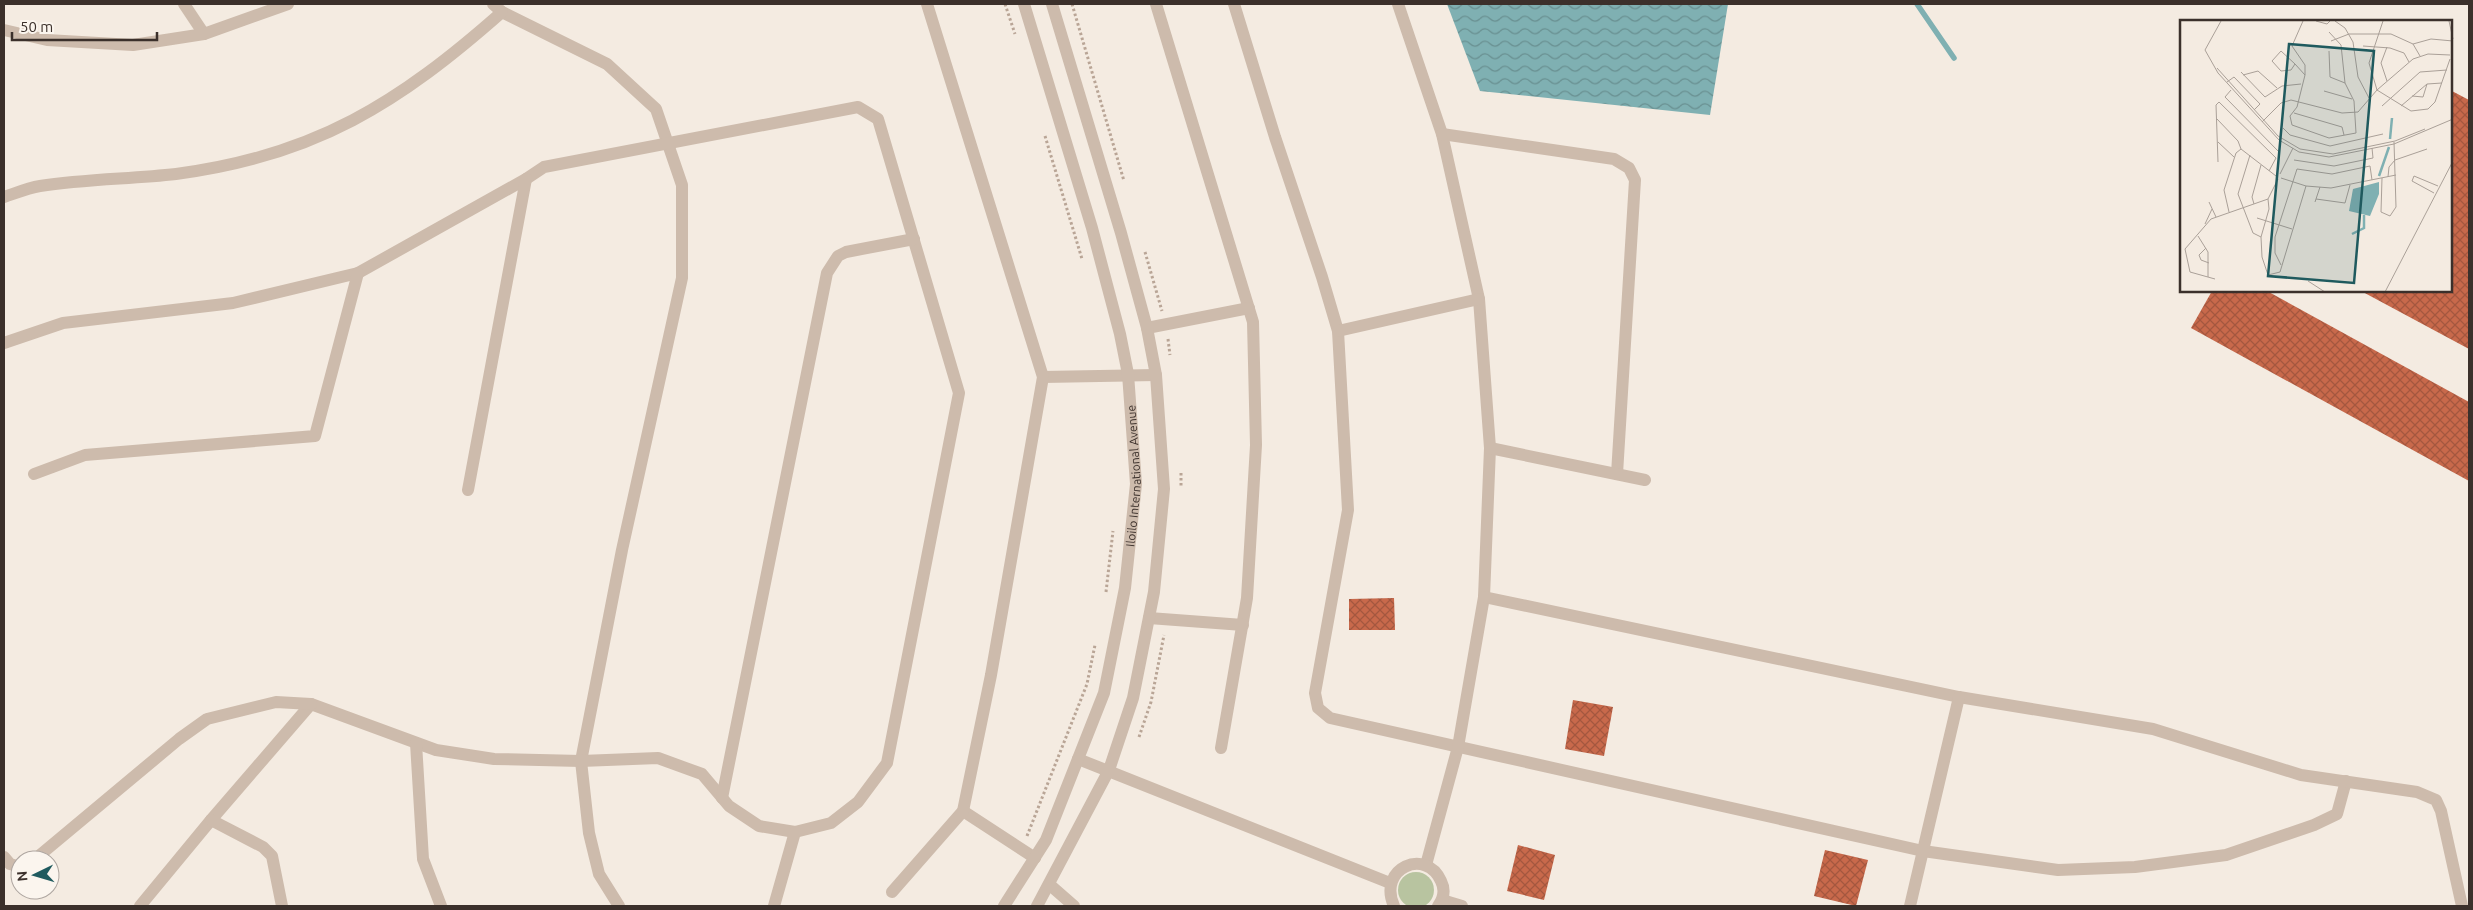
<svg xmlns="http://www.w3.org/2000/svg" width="2473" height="910" font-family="Ubuntu,sans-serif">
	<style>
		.garden { fill: #b8c4a0 }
		.water { fill: url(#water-waves) }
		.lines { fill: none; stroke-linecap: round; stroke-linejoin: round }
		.stream { stroke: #7fb0b2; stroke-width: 5.5 }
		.building { fill: url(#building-cross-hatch) }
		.path { stroke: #b9a596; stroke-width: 3; stroke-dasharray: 2.5 2.5; stroke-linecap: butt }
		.minor { stroke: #cdbbac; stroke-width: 12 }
		.labels { text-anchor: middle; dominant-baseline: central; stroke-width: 4; stroke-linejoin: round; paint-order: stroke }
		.street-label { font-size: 12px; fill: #3b302b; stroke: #fbf5ee }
		.inset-river { fill: none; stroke: #7fb0b2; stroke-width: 2.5 }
		.inset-road { fill: none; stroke: #aaa098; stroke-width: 1 }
		.view { fill: #1f5a5e; fill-opacity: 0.15; stroke: #1f5a5e; stroke-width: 2.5 }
		.inset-edge { fill: none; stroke: #3b302b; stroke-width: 2.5 }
	</style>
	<defs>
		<pattern id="water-waves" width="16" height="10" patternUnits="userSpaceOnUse" patternTransform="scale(1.25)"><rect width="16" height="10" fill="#7fb0b2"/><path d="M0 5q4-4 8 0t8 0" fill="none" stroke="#699091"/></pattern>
		<pattern id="building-cross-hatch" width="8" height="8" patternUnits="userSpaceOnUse" patternTransform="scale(1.25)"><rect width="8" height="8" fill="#c8694b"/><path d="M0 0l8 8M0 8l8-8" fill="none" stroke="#a4573f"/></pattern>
	</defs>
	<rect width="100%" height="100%" fill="#f4ebe1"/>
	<!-- garden -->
	<circle class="garden" cx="1416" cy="890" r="18"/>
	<!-- water -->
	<path class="water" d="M 1447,4 L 1728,4 L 1710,115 L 1480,91 Z"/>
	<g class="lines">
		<!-- stream -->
		<path class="stream" d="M 1917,4 L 1954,58"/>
	</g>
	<!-- building -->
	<g class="building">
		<path d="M 2452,91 L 2469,100 L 2469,349 L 2361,291 L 2452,291 Z"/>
		<path d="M 2212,291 L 2267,291 L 2469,402 L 2469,481 L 2191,328 Z"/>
		<path d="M 1394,598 L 1395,630 L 1349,630 L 1349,599 Z"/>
		<path d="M 1573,700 L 1613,707 L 1604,756 L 1565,749 Z"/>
		<path d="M 1518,845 L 1555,855 L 1544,900 L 1507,891 Z"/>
		<path d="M 1825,850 L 1868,860 L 1856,906 L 1814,896 Z"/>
	</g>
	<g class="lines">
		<!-- path -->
		<g class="path">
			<path d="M 1005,4 L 1015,34"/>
			<path d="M 1072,4 L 1124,181"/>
			<path d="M 1045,136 L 1082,259"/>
			<path d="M 1145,252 L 1162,311"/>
			<path d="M 1168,339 L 1170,355"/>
			<path d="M 1181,473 L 1181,487"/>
			<path d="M 1106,592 L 1113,531"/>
			<path d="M 1139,737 L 1151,702 L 1164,635"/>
			<path d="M 1027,836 L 1087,684 L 1095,645"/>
		</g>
		<!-- minor -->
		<g class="minor">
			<path d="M 184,4 L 204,34"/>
			<path d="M 493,4 L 502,12 L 607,64 L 656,109 L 682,185 L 682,278 L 622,550 L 581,761 L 589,833 L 599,874 L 619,906"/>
			<path d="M 1156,4 L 1253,322 L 1256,445 L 1247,598 L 1221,748"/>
			<path d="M 1234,4 L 1275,137 L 1322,277 L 1338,331 L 1348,510 L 1315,693 L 1318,708 L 1330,718 L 1923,851 L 2058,870 L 2135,867 L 2226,855 L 2314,825 L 2337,814 L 2346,781"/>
			<path d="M 1398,4 L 1442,134 L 1479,299 L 1490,448 L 1484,597 L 1458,747 L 1426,865"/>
			<path d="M 4,30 L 47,40 L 133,45 L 204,34 L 288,4"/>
			<path d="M 1442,134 L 1614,159 L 1629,168 L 1635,180 L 1617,474"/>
			<path d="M 4,197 C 16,193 28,188 40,186 C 85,179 131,179 176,174 C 315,156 399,103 502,12"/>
			<path d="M 1147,328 L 1249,308"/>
			<path d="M 1338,331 L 1479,299"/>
			<path d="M 4,343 L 63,323 L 233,303 L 358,273 L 526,179 L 544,167 L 858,107 L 878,119 L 959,393 L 887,763 L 858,802 L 831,823 L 795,832 L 759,826 L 729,806 L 702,774 L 658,758 L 581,761 L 494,759 L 436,750 L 311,704 L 211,820 L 140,906"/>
			<path d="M 1043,377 L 1156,375"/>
			<path d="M 1490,448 L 1645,480"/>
			<path d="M 34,474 L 85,455 L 315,436 L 358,273"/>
			<path d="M 468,490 L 526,179"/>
			<path d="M 1484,597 L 1959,697 L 2153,729 L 2301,775 L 2417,792 L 2436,800 L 2441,811 L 2462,906"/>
			<path d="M 1149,618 L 1243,625"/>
			<path d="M 416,743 L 423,859 L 441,906"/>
			<path d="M 1078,759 L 1390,883"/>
			<path d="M 722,798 L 827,273 L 838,256 L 846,252 L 914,239"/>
			<path d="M 963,811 L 1035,858"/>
			<path d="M 211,820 L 263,847 L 272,856 L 282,906"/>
			<path d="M 4,857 L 10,864 L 20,867"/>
			<path d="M 34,860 L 179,739 L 207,719 L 276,702 L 311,704"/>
			<path d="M 1050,885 L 1074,906"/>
			<path d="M 892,892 L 963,811 L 991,675 L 1043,377 L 927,4"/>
			<path d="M 1442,900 L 1462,906"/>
			<path d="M 774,906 L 795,832"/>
			<path id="s1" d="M 1004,906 L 1046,840 L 1104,693 L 1125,588 L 1136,484 L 1128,374 L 1120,334 L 1092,228 L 1024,4"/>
			<path d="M 1037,906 L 1109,770 L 1133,698 L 1154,592 L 1164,489 L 1156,375 L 1147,328 L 1121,233 L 1052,4"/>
			<path d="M 1394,906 C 1377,868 1426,847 1441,881 C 1445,889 1444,898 1438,906"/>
			<path d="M 1910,906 L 1959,697"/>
		</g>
	</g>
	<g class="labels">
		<!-- street labels -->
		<g class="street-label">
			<text stroke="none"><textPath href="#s1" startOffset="456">Iloilo International Avenue</textPath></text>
		</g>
	</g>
	<!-- overview -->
	<g transform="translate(2180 20)">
		<rect width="272" height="272" fill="#f4ebe1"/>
		<path d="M 199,162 L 199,174 L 190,196 L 169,191 L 173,169 Z" fill="#7fb0b2"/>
		<path class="inset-river" d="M 210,119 L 212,98M 199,156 L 209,127M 172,214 L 184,208 L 184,195"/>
		<path class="inset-road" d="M 41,1 L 25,30 L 38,53 L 99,120 L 119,132 L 149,137 L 214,124 L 273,99M 123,1 L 112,26 L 125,45 L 125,55M 136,1 L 147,4 L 150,1M 155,1 L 165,8 L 173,22 L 178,57 L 189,78M 269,1 L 273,19M 151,21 L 169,14 L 211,14 L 233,24 L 240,36M 233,24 L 251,19 L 273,21M 183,26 L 210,28 L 224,33 L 229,42M 149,31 L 150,57 L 165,63M 270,35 L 248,34 L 233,39 L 197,70 L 231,91 L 248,89 L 255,82 L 270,39M 115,44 L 111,50 L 101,51 L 92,41 L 101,31 L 115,44 L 125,55 L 117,87 L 110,96 L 112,105 L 149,118 L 176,113 L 174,81 L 165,63 L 161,25 L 149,12M 37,48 L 98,116 L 120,129 L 153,134 L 215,121 L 245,109M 61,52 L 85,77 L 102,66 L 121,64M 63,55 L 78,51 L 97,68M 207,61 L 201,43 L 207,27M 47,62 L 54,57 L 80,84 L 74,90M 51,70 L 45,77 L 99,132M 144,71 L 172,79M 232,76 L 243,77 L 247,64M 202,86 L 240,52 L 267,50M 221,86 L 247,64 L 262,63M 114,93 L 162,107 L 164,115M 37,99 L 58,121 L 61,129M 82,102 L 101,83 L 111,80 L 162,93 L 178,92 L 197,70 L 189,43 L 203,1M 103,108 L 110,115 L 150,126 L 203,114M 38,122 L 54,137M 61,129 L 96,156M 70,135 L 58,174 L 73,213 L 81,217M 114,140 L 154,146 L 193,138 L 192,128M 38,142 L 36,85 L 39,82 L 96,138 L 89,151M 100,154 L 113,128M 208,157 L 209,147 L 215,140 L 247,129M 101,158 L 126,166 L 151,168 L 216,155M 202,158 L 201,192 L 210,196 L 216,187 L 214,122M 254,173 L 232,161 L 234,156 L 258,166M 88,179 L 89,189 L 81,217 L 82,237 L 88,255 L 100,252 L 126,166M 136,179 L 165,183 L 170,165M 29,182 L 36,197M 135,182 L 140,167M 74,184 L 72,177 L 81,145M 49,192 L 44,170 L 56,133 L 61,129M 77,198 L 112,209M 25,204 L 32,189M 18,216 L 28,232 L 28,257M 26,228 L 19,235 L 21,240 L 29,243M 101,245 L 95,233 L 95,217 L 117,149 L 152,154 L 190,146 L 192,160M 35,259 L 10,252 L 5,229 L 31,199 L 88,179 L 98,159M 128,261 L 145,272M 205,272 L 273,141"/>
		<path class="view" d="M 109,24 L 194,31 L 174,263 L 88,256 Z"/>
		<rect width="272" height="272" class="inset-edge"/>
	</g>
	<!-- border -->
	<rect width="2473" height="910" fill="none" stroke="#3b302b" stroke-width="10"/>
	<!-- north arrow -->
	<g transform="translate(35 875) rotate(265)"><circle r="24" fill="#fbf5ee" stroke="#aea6a0"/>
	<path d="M0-4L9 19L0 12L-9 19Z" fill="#1f5a5e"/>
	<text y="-8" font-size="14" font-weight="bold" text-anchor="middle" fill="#3b302b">N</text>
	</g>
	<!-- scale -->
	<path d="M12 32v8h145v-8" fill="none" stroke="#3b302b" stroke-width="2.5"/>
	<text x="20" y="32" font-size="15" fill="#3b302b" stroke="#fbf5ee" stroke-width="4" paint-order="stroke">50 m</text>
</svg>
